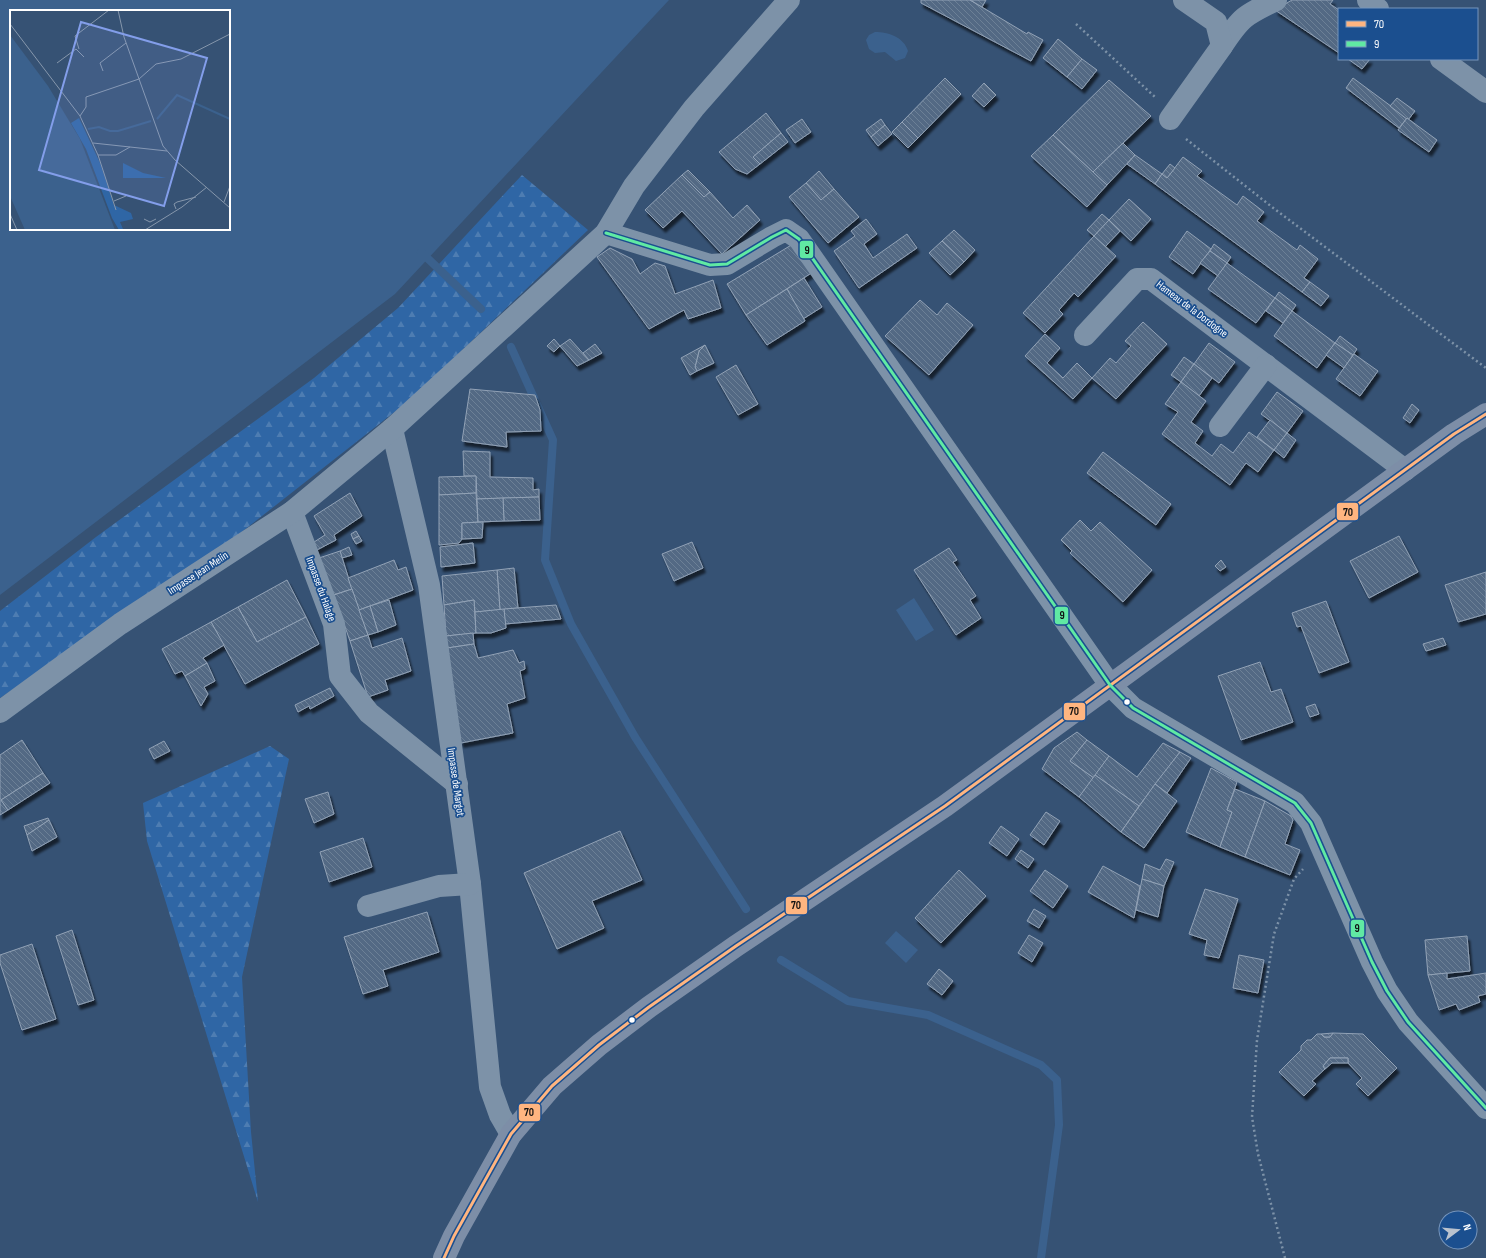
<svg xmlns="http://www.w3.org/2000/svg" width="1486" height="1258" font-family="'Sofia Sans Condensed',sans-serif">
	<style>
		.forest { fill: url(#forest-firs) }
		.water { fill: #3b618d; fill-rule: evenodd }
		.lines { fill: none; stroke-linecap: round; stroke-linejoin: round }
		.stream { stroke: #3b618d; stroke-width: 8 }
		.building { fill: url(#building-back-hatch); stroke: #92a2b6; filter: url(#shadow) }
		.path { stroke: #7d92a8; stroke-width: 2.5; stroke-dasharray: 2 3; stroke-linecap: butt }
		.minor { stroke: #7d92a8; stroke-width: 22 }
		.major { stroke: #7d8ea7; stroke-width: 22 }
		.bus-1-casing { stroke: #1b4f8f; stroke-width: 6 }
		.bus-2-casing { stroke: #1b4f8f; stroke-width: 6 }
		.bus-1 { stroke: #ffb580; stroke-width: 3 }
		.bus-2 { stroke: #60e9a3; stroke-width: 3 }
		.bus-dot { fill: #fff; stroke: #1b4f8f; stroke-width: 1.5 }
		.labels { text-anchor: middle; dominant-baseline: central; stroke-width: 3.5; stroke-linejoin: round; paint-order: stroke }
		.street-label { font-size: 11px; fill: #fff; stroke: #1b4f8f }
		.inset-river { fill: none; stroke: #3b618d; stroke-width: 2 }
		.inset-road { fill: none; stroke: #8697ac; stroke-width: 1 }
		.view { fill: #839eea; fill-opacity: 0.15; stroke: #839eea; stroke-width: 2 }
		.inset-edge { fill: none; stroke: #fff; stroke-width: 2 }
		.line-badge { stroke: #1b4f8f; stroke-width: 1.5 }
		.pale-badge-label { font-size: 11px; text-anchor: middle; font-weight: bold; fill: #111 }
	</style>
	<defs>
		<pattern id="forest-firs" width="22" height="20" patternUnits="userSpaceOnUse"><rect width="22" height="20" fill="#2f66a5"/><path d="M5 1l3.5 6h-7zM16 11l3.5 6h-7z" fill="#4e7db2"/></pattern>
		<pattern id="building-back-hatch" width="6" height="6" patternUnits="userSpaceOnUse"><rect width="6" height="6" fill="#526984"/><path d="M-1 5l2 2M0 0l6 6M5-1l2 2" fill="none" stroke="#6c8096"/></pattern>
		<filter id="shadow"><feDropShadow dx="2.5" dy="4.5" stdDeviation="1" flood-color="#0009"/></filter>
	</defs>
	<rect width="100%" height="100%" fill="#365274"/>
	<!-- forest -->
	<g class="forest">
		<path d="M 522,175 L 588,230 L 411,399 L 220,549 L 0,698 L 0,611 L 96,537 L 314,378 L 398,308 Z"/>
		<path d="M 270,746 L 289,759 L 242,977 L 251,1132 L 258,1202 L 147,841 L 143,803 Z"/>
	</g>
	<!-- water -->
	<g class="water">
		<path d="M 0,0 L 669,0 L 395,294 L 0,595 ZM 11,11 L 229,11 L 229,229 L 11,229 Z"/>
		<path d="M 875,32 C 888,32 904,37 908,51 L 905,58 L 896,61 L 885,52 L 875,53 L 869,49 L 866,40 L 869,35 Z"/>
		<path d="M 914,598 L 934,630 L 916,641 L 896,610 Z"/>
		<path d="M 896,931 L 918,950 L 906,963 L 885,943 Z"/>
	</g>
	<g class="lines">
		<!-- stream -->
		<g class="stream">
			<path d="M 421,252 L 481,309"/>
			<path d="M 511,347 L 553,440 L 545,560 L 571,624 L 635,737 L 746,909"/>
			<path d="M 781,960 L 848,1001 L 928,1015 L 1041,1065 L 1057,1080 L 1059,1125 L 1041,1258"/>
		</g>
	</g>
	<!-- building -->
	<g class="building">
		<path d="M 921,0 L 970,0 L 1027,34 L 1028,32 L 1043,40 L 1031,61 L 921,3 Z"/>
		<path d="M 970,0 L 986,0 L 982,7 Z"/>
		<path d="M 1292,0 L 1333,0 L 1330,4 L 1339,10 L 1339,53 L 1275,10 Z"/>
		<path d="M 1058,39 L 1082,59 L 1067,77 L 1043,58 Z"/>
		<path d="M 1082,59 L 1097,70 L 1082,89 L 1067,77 Z"/>
		<path d="M 1348,59 L 1370,59 L 1362,69 Z"/>
		<path d="M 945,78 L 961,94 L 918,138 L 902,122 Z"/>
		<path d="M 1353,78 L 1407,118 L 1399,128 L 1346,88 Z"/>
		<path d="M 1109,80 L 1151,116 L 1093,172 L 1053,135 Z"/>
		<path d="M 984,83 L 996,95 L 984,107 L 972,96 Z"/>
		<path d="M 1397,98 L 1415,111 L 1408,120 L 1390,106 Z"/>
		<path d="M 766,113 L 781,133 L 753,157 L 760,164 L 747,174 L 735,169 L 719,152 Z"/>
		<path d="M 1407,118 L 1437,140 L 1429,152 L 1398,130 Z"/>
		<path d="M 802,119 L 811,132 L 795,143 L 786,130 Z"/>
		<path d="M 881,119 L 885,125 L 871,137 L 866,130 Z"/>
		<path d="M 902,122 L 918,138 L 908,148 L 892,132 Z"/>
		<path d="M 885,125 L 892,134 L 878,146 L 871,137 Z"/>
		<path d="M 781,133 L 788,142 L 760,164 L 753,157 Z"/>
		<path d="M 1053,135 L 1107,185 L 1087,207 L 1031,156 Z"/>
		<path d="M 1123,143 L 1135,155 L 1107,185 L 1093,172 Z"/>
		<path d="M 1135,155 L 1162,174 L 1155,184 L 1127,164 Z"/>
		<path d="M 1183,157 L 1202,171 L 1197,176 L 1237,205 L 1243,196 L 1264,212 L 1257,221 L 1297,250 L 1300,245 L 1318,259 L 1304,278 L 1310,282 L 1302,292 L 1155,184 L 1162,174 L 1167,178 Z"/>
		<path d="M 1170,164 L 1175,168 L 1167,178 L 1162,174 Z"/>
		<path d="M 688,170 L 710,192 L 704,197 L 682,175 Z"/>
		<path d="M 819,171 L 834,189 L 821,200 L 806,183 Z"/>
		<path d="M 682,175 L 704,197 L 710,192 L 733,218 L 747,205 L 760,220 L 722,254 L 682,211 L 663,228 L 645,210 Z"/>
		<path d="M 806,183 L 821,200 L 834,189 L 859,217 L 828,243 L 789,197 Z"/>
		<path d="M 1129,199 L 1151,219 L 1131,241 L 1109,220 Z"/>
		<path d="M 1102,214 L 1109,220 L 1094,236 L 1087,230 Z"/>
		<path d="M 866,219 L 877,234 L 864,244 L 873,258 L 907,234 L 917,248 L 859,288 L 834,251 L 855,236 L 851,231 Z"/>
		<path d="M 1109,220 L 1120,231 L 1105,247 L 1094,236 Z"/>
		<path d="M 954,230 L 975,250 L 964,262 L 942,241 Z"/>
		<path d="M 1187,231 L 1211,249 L 1193,274 L 1169,257 Z"/>
		<path d="M 1094,236 L 1116,256 L 1078,297 L 1074,293 L 1059,310 L 1063,314 L 1045,333 L 1023,313 Z"/>
		<path d="M 942,241 L 964,262 L 950,275 L 929,253 Z"/>
		<path d="M 793,244 L 813,272 L 746,315 L 727,284 Z"/>
		<path d="M 1214,244 L 1231,257 L 1227,263 L 1210,251 Z"/>
		<path d="M 610,248 L 632,259 L 640,274 L 655,263 L 665,266 L 675,294 L 713,280 L 721,308 L 688,319 L 684,310 L 649,329 L 597,257 Z"/>
		<path d="M 1210,251 L 1227,263 L 1218,276 L 1200,263 Z"/>
		<path d="M 1227,263 L 1275,298 L 1256,323 L 1208,289 Z"/>
		<path d="M 804,278 L 822,307 L 803,319 L 787,289 Z"/>
		<path d="M 1310,282 L 1329,296 L 1321,306 L 1302,292 Z"/>
		<path d="M 787,289 L 805,321 L 767,345 L 746,315 Z"/>
		<path d="M 1279,292 L 1296,305 L 1292,311 L 1275,298 Z"/>
		<path d="M 1275,298 L 1292,311 L 1283,323 L 1266,311 Z"/>
		<path d="M 920,300 L 937,315 L 947,303 L 973,325 L 929,375 L 885,336 Z"/>
		<path d="M 1292,311 L 1335,343 L 1317,368 L 1274,336 Z"/>
		<path d="M 1143,322 L 1167,344 L 1116,399 L 1092,378 L 1110,358 L 1116,363 L 1131,346 L 1125,341 Z"/>
		<path d="M 1045,334 L 1060,348 L 1047,363 L 1063,378 L 1077,363 L 1092,378 L 1073,399 L 1025,356 Z"/>
		<path d="M 1340,336 L 1357,349 L 1353,355 L 1335,343 Z"/>
		<path d="M 554,339 L 560,346 L 554,352 L 547,346 Z"/>
		<path d="M 570,339 L 589,360 L 577,366 L 560,346 Z"/>
		<path d="M 1209,343 L 1235,362 L 1219,383 L 1194,364 Z"/>
		<path d="M 1335,343 L 1353,355 L 1344,368 L 1326,355 Z"/>
		<path d="M 595,344 L 602,353 L 589,360 L 583,353 Z"/>
		<path d="M 705,345 L 714,363 L 697,371 L 695,367 L 699,351 Z"/>
		<path d="M 705,345 L 699,351 L 695,367 L 697,371 L 690,375 L 681,358 Z"/>
		<path d="M 1354,354 L 1378,371 L 1360,396 L 1336,379 Z"/>
		<path d="M 1184,357 L 1194,364 L 1181,382 L 1171,375 Z"/>
		<path d="M 1194,364 L 1212,378 L 1199,396 L 1181,382 Z"/>
		<path d="M 736,365 L 758,404 L 738,415 L 716,377 Z"/>
		<path d="M 1181,382 L 1206,401 L 1191,422 L 1203,431 L 1195,443 L 1212,456 L 1221,444 L 1233,453 L 1249,432 L 1274,450 L 1258,472 L 1246,463 L 1230,485 L 1162,434 L 1178,412 L 1165,404 Z"/>
		<path d="M 470,389 L 535,395 L 540,410 L 541,431 L 506,432 L 507,447 L 462,441 Z"/>
		<path d="M 1277,392 L 1303,411 L 1287,433 L 1261,414 Z"/>
		<path d="M 1412,404 L 1419,410 L 1410,423 L 1403,418 Z"/>
		<path d="M 1270,420 L 1287,433 L 1274,450 L 1257,437 Z"/>
		<path d="M 1287,433 L 1296,440 L 1284,458 L 1274,450 Z"/>
		<path d="M 463,451 L 490,452 L 490,477 L 533,478 L 533,490 L 539,489 L 539,497 L 477,499 L 476,476 L 464,476 Z"/>
		<path d="M 1103,452 L 1171,504 L 1156,525 L 1087,473 Z"/>
		<path d="M 476,476 L 476,493 L 439,495 L 439,477 Z"/>
		<path d="M 350,493 L 362,516 L 334,535 L 336,540 L 315,551 L 311,544 L 325,535 L 314,516 Z"/>
		<path d="M 476,493 L 478,522 L 462,523 L 462,539 L 459,543 L 439,545 L 439,495 Z"/>
		<path d="M 539,497 L 540,520 L 504,521 L 503,498 Z"/>
		<path d="M 503,498 L 504,521 L 478,522 L 477,499 Z"/>
		<path d="M 1080,520 L 1091,531 L 1100,522 L 1152,570 L 1123,602 L 1070,553 L 1072,551 L 1061,540 Z"/>
		<path d="M 483,522 L 482,538 L 462,539 L 462,523 Z"/>
		<path d="M 356,531 L 359,536 L 353,539 L 351,534 Z"/>
		<path d="M 359,536 L 362,541 L 356,544 L 353,539 Z"/>
		<path d="M 1399,536 L 1418,572 L 1369,598 L 1350,561 Z"/>
		<path d="M 692,542 L 703,568 L 674,581 L 662,554 Z"/>
		<path d="M 473,543 L 475,563 L 441,567 L 440,547 Z"/>
		<path d="M 349,547 L 352,555 L 342,558 L 340,551 Z"/>
		<path d="M 949,548 L 957,560 L 953,562 L 976,596 L 970,600 L 981,618 L 956,635 L 914,570 Z"/>
		<path d="M 340,551 L 352,589 L 330,596 L 319,558 Z"/>
		<path d="M 394,560 L 398,570 L 406,567 L 413,590 L 359,610 L 348,578 Z"/>
		<path d="M 1221,560 L 1226,567 L 1220,571 L 1215,566 Z"/>
		<path d="M 514,568 L 518,608 L 500,610 L 497,570 Z"/>
		<path d="M 497,570 L 500,610 L 475,612 L 474,600 L 444,605 L 442,576 Z"/>
		<path d="M 1486,572 L 1486,614 L 1458,622 L 1445,585 Z"/>
		<path d="M 287,580 L 306,617 L 257,642 L 238,607 Z"/>
		<path d="M 352,589 L 368,635 L 350,641 L 334,595 Z"/>
		<path d="M 389,600 L 396,625 L 378,632 L 370,606 Z"/>
		<path d="M 474,600 L 476,633 L 446,636 L 444,605 Z"/>
		<path d="M 1326,601 L 1349,662 L 1319,673 L 1301,626 L 1297,627 L 1292,613 Z"/>
		<path d="M 556,605 L 561,619 L 505,624 L 504,609 Z"/>
		<path d="M 370,606 L 378,632 L 368,635 L 359,610 Z"/>
		<path d="M 238,607 L 257,642 L 306,617 L 319,644 L 245,684 L 211,622 Z"/>
		<path d="M 504,609 L 506,628 L 491,633 L 476,633 L 475,612 Z"/>
		<path d="M 211,622 L 224,645 L 203,658 L 207,663 L 185,676 L 182,671 L 175,674 L 162,649 Z"/>
		<path d="M 473,633 L 474,644 L 447,648 L 446,636 Z"/>
		<path d="M 368,635 L 372,648 L 402,638 L 411,671 L 385,680 L 388,690 L 368,697 L 350,641 Z"/>
		<path d="M 1443,638 L 1446,645 L 1426,651 L 1423,644 Z"/>
		<path d="M 474,644 L 478,658 L 513,650 L 519,663 L 524,661 L 525,669 L 520,671 L 525,698 L 507,704 L 513,733 L 461,743 L 447,648 Z"/>
		<path d="M 1260,662 L 1271,692 L 1281,689 L 1293,722 L 1241,740 L 1218,676 Z"/>
		<path d="M 207,663 L 215,681 L 204,687 L 208,694 L 201,706 L 185,676 Z"/>
		<path d="M 330,688 L 334,696 L 310,709 L 309,706 L 298,712 L 295,705 Z"/>
		<path d="M 1315,704 L 1319,714 L 1310,717 L 1306,707 Z"/>
		<path d="M 1077,732 L 1087,740 L 1070,761 L 1094,778 L 1079,797 L 1042,769 L 1054,748 Z"/>
		<path d="M 22,740 L 43,773 L 1,800 L 8,810 L 0,815 L 0,755 Z"/>
		<path d="M 1087,740 L 1109,756 L 1094,778 L 1070,761 Z"/>
		<path d="M 164,741 L 170,751 L 154,759 L 149,749 Z"/>
		<path d="M 1163,743 L 1180,752 L 1139,806 L 1095,775 L 1109,756 L 1137,777 Z"/>
		<path d="M 1180,752 L 1191,758 L 1167,793 L 1155,784 Z"/>
		<path d="M 1211,768 L 1237,782 L 1227,810 L 1232,812 L 1220,847 L 1186,832 Z"/>
		<path d="M 43,773 L 50,783 L 8,810 L 1,800 Z"/>
		<path d="M 1095,775 L 1139,806 L 1121,832 L 1079,797 Z"/>
		<path d="M 1155,784 L 1177,801 L 1144,848 L 1121,832 Z"/>
		<path d="M 1235,789 L 1265,801 L 1245,857 L 1220,847 L 1232,812 L 1227,810 Z"/>
		<path d="M 328,792 L 334,814 L 314,823 L 305,799 Z"/>
		<path d="M 1265,801 L 1291,816 L 1293,820 L 1285,844 L 1300,850 L 1290,875 L 1245,857 Z"/>
		<path d="M 1046,812 L 1060,821 L 1044,845 L 1030,835 Z"/>
		<path d="M 48,818 L 49,820 L 27,835 L 24,826 Z"/>
		<path d="M 49,820 L 57,837 L 32,851 L 27,835 Z"/>
		<path d="M 1001,826 L 1019,839 L 1007,856 L 989,843 Z"/>
		<path d="M 620,831 L 642,880 L 592,901 L 604,928 L 557,949 L 524,873 Z"/>
		<path d="M 363,838 L 372,867 L 329,882 L 320,852 Z"/>
		<path d="M 1021,850 L 1034,859 L 1028,868 L 1015,859 Z"/>
		<path d="M 1166,859 L 1174,862 L 1164,886 L 1142,879 L 1145,864 L 1160,870 Z"/>
		<path d="M 1103,866 L 1140,886 L 1134,918 L 1088,892 Z"/>
		<path d="M 959,870 L 986,896 L 941,943 L 915,918 Z"/>
		<path d="M 1045,870 L 1068,886 L 1053,908 L 1030,891 Z"/>
		<path d="M 1142,879 L 1164,886 L 1158,917 L 1136,910 Z"/>
		<path d="M 1205,889 L 1238,899 L 1219,958 L 1204,955 L 1207,940 L 1189,934 Z"/>
		<path d="M 1034,909 L 1046,916 L 1039,928 L 1027,921 Z"/>
		<path d="M 427,912 L 439,952 L 383,970 L 388,986 L 363,994 L 344,937 Z"/>
		<path d="M 72,930 L 94,1000 L 78,1005 L 56,936 Z"/>
		<path d="M 1029,935 L 1043,943 L 1032,962 L 1018,953 Z"/>
		<path d="M 1467,936 L 1470,971 L 1428,975 L 1425,940 Z"/>
		<path d="M 32,944 L 56,1019 L 22,1030 L 0,963 L 0,955 Z"/>
		<path d="M 1239,955 L 1264,960 L 1258,993 L 1233,988 Z"/>
		<path d="M 939,969 L 953,981 L 942,995 L 927,984 Z"/>
		<path d="M 1447,973 L 1447,979 L 1486,973 L 1486,994 L 1478,996 L 1480,1002 L 1459,1010 L 1456,1004 L 1439,1010 L 1428,975 Z"/>
		<path d="M 1333,1033 L 1363,1034 L 1397,1068 L 1368,1096 L 1356,1084 L 1362,1078 L 1348,1063 L 1348,1058 L 1330,1058 L 1323,1066 L 1325,1069 L 1312,1081 L 1316,1084 L 1304,1096 L 1279,1072 L 1301,1050 L 1301,1046 L 1307,1040 L 1311,1040 L 1317,1034 L 1321,1034 L 1324,1037 L 1330,1037 Z"/>
		<path d="M 1333,1033 L 1330,1037 L 1324,1037 L 1321,1034 Z"/>
		<path d="M 1330,1058 L 1348,1058 L 1348,1063 L 1332,1063 L 1325,1069 L 1323,1066 Z"/>
	</g>
	<g class="lines">
		<!-- path -->
		<g class="path">
			<path d="M 1076,24 L 1155,97"/>
			<path d="M 1186,139 L 1272,207 L 1486,368"/>
			<path d="M 1285,1258 L 1258,1154 L 1252,1117 L 1257,1040 L 1274,934 L 1294,879 L 1303,869"/>
		</g>
		<!-- minor -->
		<g class="minor">
			<path d="M 1368,0 L 1378,9"/>
			<path d="M 1222,46 C 1241,17 1245,15 1276,0"/>
			<path d="M 1441,59 L 1486,92"/>
			<path d="M 1170,119 L 1222,46 L 1216,22 L 1184,0"/>
			<path d="M 606,233 L 710,265 L 727,264 L 772,237 L 786,230 L 799,239 L 1110,685 L 1133,708 L 1295,803 L 1311,823 L 1372,962 L 1387,991 L 1408,1022 L 1486,1108"/>
			<path d="M 1085,335 L 1137,279 L 1151,279 L 1405,470"/>
			<path d="M 1220,426 L 1266,365"/>
			<path d="M 392,429 L 429,585 L 470,884 L 490,1087 L 500,1115 L 511,1134"/>
			<path d="M 292,512 L 334,624 L 340,676 L 369,713 L 457,784"/>
			<path d="M 0,712 L 120,624 L 292,512 L 392,429 L 606,233 L 634,186 L 694,108 L 789,0"/>
			<path d="M 368,906 L 439,886 L 470,884"/>
		</g>
		<!-- major -->
		<path class="major" d="M 444,1258 L 454,1236 L 511,1134 L 552,1086 L 599,1045 L 649,1007 L 736,946 L 945,806 L 1454,434 L 1486,414"/>
		<!-- bus-1 casing -->
		<g class="bus-1-casing">
			<path id="bus-1" d="M 444,1258 L 454,1236 L 511,1134 L 552,1086 L 599,1045 L 649,1007 L 736,946 L 945,806 L 1454,434 L 1486,414"/>
		</g>
		<!-- bus-2 casing -->
		<g class="bus-2-casing">
			<path id="bus-2" d="M 606,233 L 710,265 L 727,264 L 772,237 L 786,230 L 799,239 L 1110,685 L 1133,708 L 1295,803 L 1311,823 L 1372,962 L 1387,991 L 1408,1022 L 1486,1108"/>
		</g>
		<!-- bus-1 -->
		<use href="#bus-1" class="bus-1"/>
		<!-- bus-2 -->
		<use href="#bus-2" class="bus-2"/>
	</g>
	<!-- markers -->
	<g class="bus-dot">
		<circle cx="1127" cy="702" r="3.5"/>
		<circle cx="632" cy="1020" r="3.5"/>
	</g>
	<g class="labels">
		<!-- street labels -->
		<g class="street-label">
			<text transform="translate(1192 309) rotate(37)">Hameau de la Dordogne</text>
			<text transform="translate(198 573) rotate(-33)">Impasse Jean Melin</text>
			<text transform="translate(321 589) rotate(70)">Impasse du Halage</text>
			<text transform="translate(456 782) rotate(82)">Impasse de Margot</text>
		</g>
	</g>
	<!-- overview -->
	<g transform="translate(10 10)">
		<rect width="220" height="220" fill="#365274"/>
		<path d="M 69,108 L 90,153 L 104,195 L 121,203 L 123,209 L 110,212 L 113,219 L 121,220 L 109,220 L 102,208 L 76,139 L 61,113 ZM 113,153 L 133,163 L 156,168 L 113,168 Z" fill="#2f66a5"/>
		<path d="M 0,25 L 38,76 L 70,129 L 105,220 L 15,220 L 0,186 Z" fill="#3b618d"/>
		<path class="inset-river" d="M 147,109 L 167,85 L 220,109M 78,119 L 89,117 L 100,121 L 108,121 L 141,111"/>
		<path class="inset-road" d="M 108,0 L 114,27 L 153,136 L 165,150 L 220,198M 0,14 L 70,106 L 88,145 L 106,200M 69,39 L 65,26 L 99,0M 47,53 L 66,39 L 74,47M 93,61 L 90,53 L 116,33M 70,106 L 76,97 L 76,87 L 129,69 L 146,54 L 171,49 L 220,24M 83,133 L 157,141M 88,145 L 106,145 L 120,137M 104,191 L 116,186M 214,192 L 220,176M 166,199 L 164,194 L 167,192 L 186,187M 0,204 L 7,220M 134,209 L 140,212 L 146,209M 135,220 L 172,197 L 197,177"/>
		<path class="view" d="M 71,12 L 197,48 L 154,196 L 29,160 Z"/>
		<rect width="220" height="220" class="inset-edge"/>
	</g>
	<g class="line-badge">
		<rect x="799" y="240" width="15" height="19" rx="4" fill="#60e9a3"/>
		<rect x="1336" y="502" width="23" height="19" rx="4" fill="#ffb580"/>
		<rect x="1054" y="606" width="15" height="19" rx="4" fill="#60e9a3"/>
		<rect x="1063" y="702" width="23" height="19" rx="4" fill="#ffb580"/>
		<rect x="785" y="896" width="23" height="19" rx="4" fill="#ffb580"/>
		<rect x="1350" y="919" width="15" height="19" rx="4" fill="#60e9a3"/>
		<rect x="518" y="1103" width="23" height="19" rx="4" fill="#ffb580"/>
	</g>
	<g class="pale-badge-label">
		<text x="807" y="254">9</text>
		<text x="1348" y="516">70</text>
		<text x="1062" y="619">9</text>
		<text x="1074" y="715">70</text>
		<text x="796" y="909">70</text>
		<text x="1357" y="932">9</text>
		<text x="529" y="1116">70</text>
	</g>
	<!-- legend -->
	<rect x="1338" y="8" width="140" height="52" fill="#1b4f8f" stroke="#7695bc"/>
	<rect x="1346" y="21" width="20" height="6" fill="#ffb580" stroke="#7695bc"/>
	<text x="1374" y="28" font-size="12" fill="#ffffff">70</text>
	<rect x="1346" y="41" width="20" height="6" fill="#60e9a3" stroke="#7695bc"/>
	<text x="1374" y="48" font-size="12" fill="#ffffff">9</text>
	<!-- north arrow -->
	<g transform="translate(1458 1230) rotate(74)"><circle r="19" fill="#1b4f8f" stroke="#7695bc"/>
	<path d="M0-3L7 15L0 10L-7 15Z" fill="#b9c2ce"/>
	<text y="-6" font-size="11" font-weight="bold" text-anchor="middle" fill="#ffffff">N</text>
	</g>
</svg>
